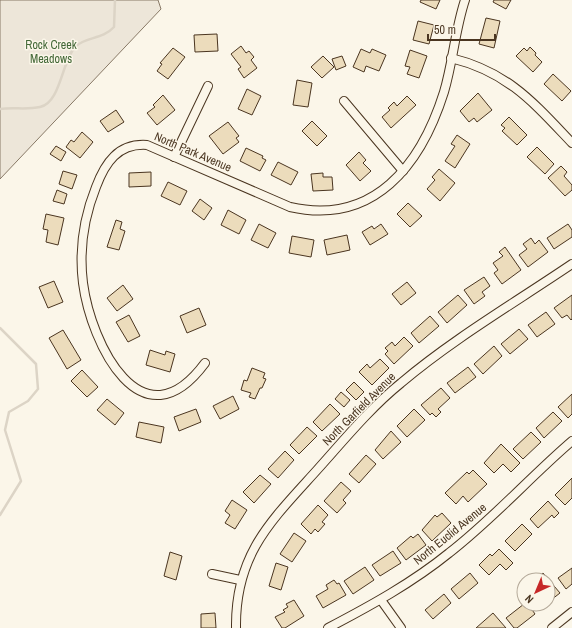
<svg xmlns="http://www.w3.org/2000/svg" width="572" height="628" font-family="'Archivo Narrow',sans-serif">
	<style>
		.green { fill: #ede6d9; stroke: #887966 }
		.lines { fill: none; stroke-linecap: round; stroke-linejoin: round }
		.stream { stroke: #dcd4c6; stroke-width: 2.5 }
		.building { fill: #ecdcbc; stroke: #4a3520 }
		.minor-casing { stroke: #4a3520; stroke-width: 10 }
		.minor { stroke: #fbf6e9; stroke-width: 8 }
		.labels { text-anchor: middle; dominant-baseline: central; stroke-width: 3; stroke-linejoin: round; paint-order: stroke }
		.park-label { font-size: 12px; fill: #436837; stroke: #fbf6e9 }
		.street-label { font-size: 12px; fill: #4a3520; stroke: #fbf6e9 }
	</style>
	<rect width="100%" height="100%" fill="#fbf6e9"/>
	<!-- green -->
	<path class="green" d="M 0,0 L 158,0 L 161,9 L 0,179 Z"/>
	<g class="lines">
		<!-- stream -->
		<g class="stream">
			<path d="M 0,109 C 13,107 27,110 40,107 C 61,103 62,59 76,46 C 88,36 102,40 114,27 L 115,0"/>
			<path d="M 0,328 L 36,364 L 38,389 L 28,401 L 9,412 L 5,430 L 21,481 L 0,515"/>
		</g>
	</g>
	<!-- building -->
	<g class="building">
		<path d="M 421,0 L 440,0 L 436,9 L 420,2 Z"/>
		<path d="M 494,0 L 511,0 L 506,9 L 493,2 Z"/>
		<path d="M 486,18 L 500,21 L 494,48 L 479,44 Z"/>
		<path d="M 418,21 L 434,25 L 429,44 L 413,40 Z"/>
		<path d="M 217,34 L 218,51 L 195,52 L 194,35 Z"/>
		<path d="M 241,46 L 246,53 L 249,51 L 254,57 L 251,60 L 257,68 L 244,78 L 238,69 L 241,67 L 231,54 Z"/>
		<path d="M 530,47 L 536,53 L 535,55 L 542,62 L 533,72 L 516,56 L 524,48 L 527,51 Z"/>
		<path d="M 173,48 L 185,57 L 168,79 L 157,71 L 162,64 L 160,63 Z"/>
		<path d="M 361,49 L 370,53 L 372,49 L 386,55 L 379,71 L 366,66 L 364,72 L 353,67 Z"/>
		<path d="M 410,50 L 427,56 L 419,78 L 407,74 L 410,67 L 405,66 Z"/>
		<path d="M 323,56 L 334,67 L 322,78 L 311,67 Z"/>
		<path d="M 342,56 L 346,66 L 336,70 L 332,59 Z"/>
		<path d="M 553,74 L 571,91 L 562,101 L 544,84 Z"/>
		<path d="M 297,80 L 312,83 L 308,107 L 293,105 Z"/>
		<path d="M 247,89 L 261,96 L 252,115 L 238,109 Z"/>
		<path d="M 478,93 L 492,110 L 477,122 L 474,118 L 469,122 L 460,111 Z"/>
		<path d="M 163,95 L 175,110 L 157,125 L 147,113 L 155,107 L 153,105 Z"/>
		<path d="M 407,96 L 416,105 L 391,128 L 382,117 L 390,110 L 388,108 L 394,102 L 397,106 Z"/>
		<path d="M 116,110 L 124,122 L 108,132 L 100,121 Z"/>
		<path d="M 509,117 L 527,135 L 517,145 L 502,131 L 505,128 L 501,125 Z"/>
		<path d="M 312,121 L 327,136 L 317,146 L 302,131 Z"/>
		<path d="M 228,122 L 239,136 L 236,138 L 239,142 L 223,154 L 209,136 Z"/>
		<path d="M 82,132 L 93,142 L 80,158 L 66,147 L 71,140 L 74,142 Z"/>
		<path d="M 457,135 L 470,144 L 455,168 L 445,161 L 455,146 L 451,144 Z"/>
		<path d="M 56,146 L 66,152 L 61,161 L 50,154 Z"/>
		<path d="M 537,147 L 554,164 L 545,174 L 527,157 Z"/>
		<path d="M 246,148 L 263,156 L 262,158 L 266,160 L 260,171 L 240,161 Z"/>
		<path d="M 359,152 L 366,160 L 363,163 L 371,171 L 360,181 L 346,165 Z"/>
		<path d="M 278,162 L 298,172 L 291,185 L 271,175 Z"/>
		<path d="M 561,166 L 567,172 L 564,176 L 572,185 L 572,190 L 565,196 L 548,178 Z"/>
		<path d="M 439,169 L 455,183 L 440,201 L 427,189 L 435,180 L 432,177 Z"/>
		<path d="M 63,171 L 77,175 L 72,189 L 59,184 Z"/>
		<path d="M 151,172 L 151,186 L 129,187 L 129,173 Z"/>
		<path d="M 323,173 L 323,177 L 332,177 L 333,190 L 313,191 L 311,174 Z"/>
		<path d="M 168,182 L 187,191 L 180,205 L 161,196 Z"/>
		<path d="M 57,190 L 67,194 L 64,204 L 53,201 Z"/>
		<path d="M 200,199 L 212,208 L 204,220 L 192,211 Z"/>
		<path d="M 408,203 L 422,216 L 410,227 L 397,214 Z"/>
		<path d="M 228,210 L 246,220 L 239,234 L 221,225 Z"/>
		<path d="M 46,214 L 64,218 L 58,245 L 46,242 L 48,230 L 43,229 Z"/>
		<path d="M 116,220 L 122,222 L 120,229 L 125,231 L 119,250 L 107,247 Z"/>
		<path d="M 259,224 L 276,233 L 268,248 L 251,240 Z"/>
		<path d="M 381,224 L 388,234 L 370,245 L 362,232 L 372,226 L 374,229 Z"/>
		<path d="M 568,224 L 572,230 L 572,237 L 554,249 L 547,238 Z"/>
		<path d="M 347,235 L 350,250 L 327,255 L 324,240 Z"/>
		<path d="M 292,236 L 314,240 L 311,257 L 289,253 Z"/>
		<path d="M 531,238 L 535,244 L 539,240 L 548,252 L 528,267 L 519,255 L 527,249 L 523,244 Z"/>
		<path d="M 505,247 L 521,270 L 502,284 L 494,273 L 498,270 L 493,263 L 503,256 L 499,252 Z"/>
		<path d="M 484,277 L 490,286 L 482,292 L 485,296 L 474,304 L 464,290 Z"/>
		<path d="M 54,281 L 63,302 L 48,308 L 39,287 Z"/>
		<path d="M 407,282 L 416,293 L 401,305 L 392,294 Z"/>
		<path d="M 123,285 L 133,299 L 117,311 L 107,298 Z"/>
		<path d="M 458,295 L 467,305 L 447,323 L 438,312 Z"/>
		<path d="M 572,295 L 572,319 L 571,320 L 567,315 L 562,318 L 554,308 Z"/>
		<path d="M 199,308 L 206,325 L 187,333 L 180,316 Z"/>
		<path d="M 546,312 L 555,324 L 537,337 L 528,325 Z"/>
		<path d="M 129,315 L 140,336 L 128,342 L 116,322 Z"/>
		<path d="M 430,316 L 439,326 L 419,343 L 411,333 Z"/>
		<path d="M 519,329 L 528,339 L 510,354 L 501,344 Z"/>
		<path d="M 63,330 L 81,360 L 67,369 L 49,338 Z"/>
		<path d="M 404,337 L 413,346 L 394,364 L 385,354 L 388,351 L 385,348 L 392,342 L 395,346 Z"/>
		<path d="M 494,346 L 502,356 L 483,374 L 474,364 Z"/>
		<path d="M 150,350 L 165,355 L 166,351 L 175,354 L 170,372 L 146,365 Z"/>
		<path d="M 380,359 L 389,368 L 372,385 L 359,372 L 367,364 L 370,368 Z"/>
		<path d="M 468,367 L 476,377 L 455,393 L 447,383 Z"/>
		<path d="M 252,368 L 265,373 L 263,378 L 266,379 L 262,388 L 260,388 L 255,399 L 249,397 L 251,393 L 241,390 L 244,380 L 247,381 Z"/>
		<path d="M 82,370 L 98,387 L 87,397 L 71,381 Z"/>
		<path d="M 354,382 L 364,392 L 356,400 L 346,390 Z"/>
		<path d="M 441,388 L 450,398 L 438,409 L 441,412 L 436,417 L 432,413 L 430,415 L 421,405 Z"/>
		<path d="M 341,392 L 350,400 L 344,407 L 335,399 Z"/>
		<path d="M 572,394 L 572,414 L 568,418 L 558,407 Z"/>
		<path d="M 233,396 L 239,409 L 220,419 L 213,406 Z"/>
		<path d="M 107,399 L 124,413 L 115,425 L 97,410 Z"/>
		<path d="M 330,404 L 340,414 L 322,431 L 313,422 Z"/>
		<path d="M 196,409 L 201,422 L 179,431 L 174,417 Z"/>
		<path d="M 414,409 L 425,420 L 407,437 L 397,426 Z"/>
		<path d="M 553,412 L 562,421 L 544,438 L 536,428 Z"/>
		<path d="M 139,422 L 164,427 L 161,443 L 136,437 Z"/>
		<path d="M 307,427 L 317,436 L 299,454 L 290,445 Z"/>
		<path d="M 391,431 L 401,442 L 383,459 L 375,450 Z"/>
		<path d="M 531,432 L 541,442 L 523,459 L 513,449 Z"/>
		<path d="M 501,444 L 520,463 L 511,472 L 503,464 L 494,473 L 484,463 Z"/>
		<path d="M 285,451 L 294,460 L 278,478 L 268,469 Z"/>
		<path d="M 366,455 L 376,464 L 359,483 L 349,474 Z"/>
		<path d="M 473,470 L 487,484 L 468,502 L 463,496 L 456,504 L 445,493 L 467,472 L 469,474 Z"/>
		<path d="M 260,475 L 271,484 L 254,503 L 243,492 Z"/>
		<path d="M 572,478 L 572,498 L 565,505 L 555,495 Z"/>
		<path d="M 341,482 L 351,491 L 343,500 L 346,503 L 337,513 L 324,501 Z"/>
		<path d="M 232,500 L 247,510 L 235,529 L 225,523 L 230,515 L 225,511 Z"/>
		<path d="M 548,501 L 559,513 L 554,518 L 552,515 L 538,528 L 530,519 Z"/>
		<path d="M 318,505 L 328,515 L 322,522 L 325,524 L 318,532 L 315,529 L 311,534 L 301,524 Z"/>
		<path d="M 442,513 L 451,523 L 432,541 L 422,530 L 435,515 L 437,517 Z"/>
		<path d="M 522,524 L 532,534 L 515,551 L 505,541 Z"/>
		<path d="M 294,533 L 306,541 L 292,562 L 280,554 Z"/>
		<path d="M 418,534 L 426,545 L 406,560 L 397,548 L 411,536 L 413,538 Z"/>
		<path d="M 499,549 L 513,563 L 506,570 L 500,564 L 489,575 L 479,565 L 490,554 L 492,556 Z"/>
		<path d="M 393,551 L 401,563 L 380,576 L 372,565 Z"/>
		<path d="M 170,552 L 182,556 L 176,580 L 164,576 Z"/>
		<path d="M 276,563 L 288,567 L 281,590 L 269,586 Z"/>
		<path d="M 365,567 L 374,580 L 353,594 L 344,581 Z"/>
		<path d="M 572,568 L 572,584 L 566,589 L 558,578 Z"/>
		<path d="M 470,573 L 478,583 L 459,599 L 451,589 Z"/>
		<path d="M 543,573 L 560,593 L 551,600 L 548,596 L 548,580 L 535,580 Z"/>
		<path d="M 334,580 L 337,584 L 339,583 L 346,595 L 323,608 L 316,596 L 328,589 L 326,585 Z"/>
		<path d="M 444,594 L 451,603 L 433,619 L 425,610 Z"/>
		<path d="M 294,600 L 304,616 L 285,628 L 282,628 L 275,617 L 285,612 L 283,610 L 288,607 L 286,604 Z"/>
		<path d="M 524,604 L 528,604 L 535,614 L 517,628 L 514,628 L 506,618 Z"/>
		<path d="M 215,613 L 216,628 L 201,628 L 201,614 Z"/>
		<path d="M 493,613 L 506,628 L 476,628 Z"/>
	</g>
	<g class="lines">
		<!-- minor casing -->
		<g class="minor-casing">
			<g id="minor">
				<path d="M 451,58 C 508,72 533,102 572,143"/>
				<path d="M 344,101 L 403,171"/>
				<path d="M 174,157 L 208,86"/>
				<path d="M 205,363 C 142,448 91,344 83,283 C 79,251 84,217 96,187 C 105,163 118,143 147,145 L 290,207 C 374,226 421,165 444,92 C 453,62 455,30 465,0"/>
				<path d="M 212,574 L 240,580"/>
				<path d="M 381,600 L 401,628"/>
				<path d="M 236,628 C 235,554 271,521 317,470 C 344,440 370,408 401,383 C 453,339 516,302 572,264"/>
				<path d="M 328,628 C 370,606 412,583 449,553 C 493,519 530,477 572,441"/>
				<path d="M 552,628 L 572,612"/>
			</g>
		</g>
		<!-- minor -->
		<use href="#minor" class="minor"/>
	</g>
	<g class="labels">
		<!-- park labels -->
		<g class="park-label">
			<text x="51" y="45">Rock Creek<tspan x="51" dy="14">Meadows</tspan></text>
		</g>
		<!-- street labels -->
		<g class="street-label">
			<text transform="translate(193 152) rotate(23)">North Park Avenue</text>
			<text transform="translate(359 409) rotate(-45)">North Garfield Avenue</text>
			<text transform="translate(450 534) rotate(-39)">North Euclid Avenue</text>
		</g>
	</g>
	<!-- north arrow -->
	<g transform="translate(536 592) rotate(224)"><circle r="19" fill="#fbf6e9" stroke="#b4a999"/>
	<path d="M0-3L7 15L0 10L-7 15Z" fill="#c62828"/>
	<text y="-6" font-size="11" font-weight="bold" text-anchor="middle" fill="#4a3520">N</text>
	</g>
	<!-- scale -->
	<path d="M428 34v6h67v-6" fill="none" stroke="#4a3520" stroke-width="2"/>
	<text x="434" y="34" font-size="12" fill="#4a3520" stroke="#fbf6e9" stroke-width="3" paint-order="stroke">50 m</text>
</svg>
